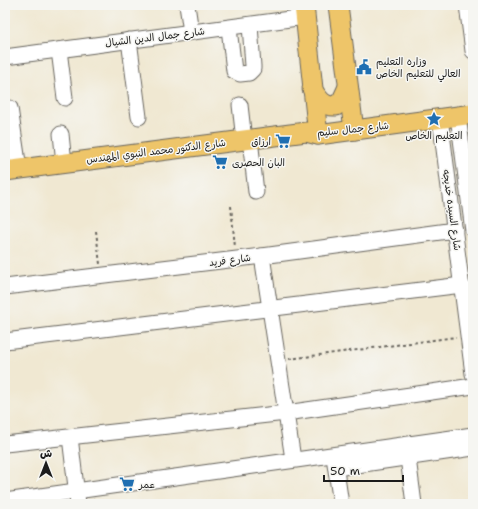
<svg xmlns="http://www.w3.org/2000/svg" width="478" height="509" font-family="'Shantell Sans','Playpen Sans Arabic',sans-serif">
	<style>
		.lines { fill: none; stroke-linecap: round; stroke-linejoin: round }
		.minor-casing { stroke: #66635c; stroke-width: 17 }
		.major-casing { stroke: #66635c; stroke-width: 21 }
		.path { stroke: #66635c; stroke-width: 2; stroke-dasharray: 3 3; stroke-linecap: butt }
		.minor { stroke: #fff; stroke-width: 15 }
		.major { stroke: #eec569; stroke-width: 19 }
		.labels { text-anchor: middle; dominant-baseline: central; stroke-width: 3; stroke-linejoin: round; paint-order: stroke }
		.street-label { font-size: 10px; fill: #1c1c1c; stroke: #f6f6f2 }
		.poi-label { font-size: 10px; fill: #1c1c1c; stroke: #f6f6f2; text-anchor: start }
	</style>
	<rect width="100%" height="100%" fill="#f6f6f2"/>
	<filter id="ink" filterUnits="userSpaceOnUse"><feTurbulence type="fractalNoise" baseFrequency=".025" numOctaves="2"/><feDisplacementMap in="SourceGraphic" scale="8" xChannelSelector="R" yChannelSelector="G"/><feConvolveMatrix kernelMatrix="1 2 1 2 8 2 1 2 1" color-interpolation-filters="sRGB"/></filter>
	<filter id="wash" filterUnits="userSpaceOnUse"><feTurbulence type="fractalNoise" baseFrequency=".012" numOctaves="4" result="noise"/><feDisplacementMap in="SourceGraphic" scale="16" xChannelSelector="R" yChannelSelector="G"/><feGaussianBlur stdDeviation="0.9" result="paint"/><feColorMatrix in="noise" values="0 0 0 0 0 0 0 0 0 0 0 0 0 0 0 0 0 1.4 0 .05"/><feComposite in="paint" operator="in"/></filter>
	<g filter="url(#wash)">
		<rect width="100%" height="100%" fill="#f0e8d2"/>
	</g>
	<g filter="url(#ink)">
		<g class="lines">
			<!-- minor casing -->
			<g class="minor-casing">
				<g id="minor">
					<path d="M 187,5 L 191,32"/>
					<path d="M 467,5 L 473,51"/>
					<path d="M 229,28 L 234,71 L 240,74 L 249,73 L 253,69 L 253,66 L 250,25"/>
					<path d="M 129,40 L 139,117"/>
					<path d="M 59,50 L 65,98"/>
					<path d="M 5,57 L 305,17"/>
					<path d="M 240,105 L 244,140"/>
					<path d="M 10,108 L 19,169"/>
					<path d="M 458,116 L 473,231"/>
					<path d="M 440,118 L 473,374"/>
					<path d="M 61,134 L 64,163"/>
					<path d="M 250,139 L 256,192"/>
					<path d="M 262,256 L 293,459"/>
					<path d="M 5,287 L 262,256 L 455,230"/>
					<path d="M 5,341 L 462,285"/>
					<path d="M 70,437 L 78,504"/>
					<path d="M 5,444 L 286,413 L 473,386"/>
					<path d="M 334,457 L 341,504"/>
					<path d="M 408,458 L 414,504"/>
					<path d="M 336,468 L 473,448"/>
					<path d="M 5,501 L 473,435"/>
				</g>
			</g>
			<!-- major casing -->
			<g class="major-casing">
				<g id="major">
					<path d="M 304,5 L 318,135"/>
					<path d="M 338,5 L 354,130"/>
					<path d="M 312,89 C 319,99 323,107 336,106 L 342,100 L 348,87"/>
					<path d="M 5,171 L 306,132 L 318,135 L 473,114"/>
				</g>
			</g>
			<!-- path -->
			<g class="path">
				<path d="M 231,206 L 235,247"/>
				<path d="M 96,231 L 100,264"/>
				<path d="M 289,359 L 456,337"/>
			</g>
			<!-- minor -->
			<use href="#minor" class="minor"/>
			<!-- major -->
			<use href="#major" class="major"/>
		</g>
	</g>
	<!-- icons -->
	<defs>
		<g id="civic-bare" transform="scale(1.2)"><path d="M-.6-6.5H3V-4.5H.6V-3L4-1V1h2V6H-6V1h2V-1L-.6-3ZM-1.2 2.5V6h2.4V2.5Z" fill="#1f6fb2" stroke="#f6f6f2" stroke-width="2.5" paint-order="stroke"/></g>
		<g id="sight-bare" transform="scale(1.2)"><path d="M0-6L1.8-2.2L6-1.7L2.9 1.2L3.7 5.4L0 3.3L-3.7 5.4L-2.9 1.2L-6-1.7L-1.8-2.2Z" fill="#1f6fb2" stroke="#f6f6f2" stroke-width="2.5" paint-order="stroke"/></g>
		<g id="supermarket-bare" transform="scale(1.2)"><path d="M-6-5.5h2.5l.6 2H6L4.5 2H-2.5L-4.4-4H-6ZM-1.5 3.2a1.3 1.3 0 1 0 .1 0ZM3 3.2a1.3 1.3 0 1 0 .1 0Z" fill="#1f6fb2" stroke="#f6f6f2" stroke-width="2.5" paint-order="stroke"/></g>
	</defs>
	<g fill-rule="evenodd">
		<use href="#civic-bare" x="364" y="67"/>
		<use href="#sight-bare" x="434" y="119"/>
		<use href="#supermarket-bare" x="283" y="141"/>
		<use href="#supermarket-bare" x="220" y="162"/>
		<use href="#supermarket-bare" x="127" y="484"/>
	</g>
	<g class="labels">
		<!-- street labels -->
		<g class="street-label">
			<text transform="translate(155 37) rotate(-7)">شارع جمال الدين الشيال</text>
			<text transform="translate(353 129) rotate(-6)">شارع جمال سليم</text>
			<text transform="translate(156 151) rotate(-7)">شارع الدكتور محمد النبوي المهندس</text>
			<text transform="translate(452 210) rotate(82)">شارع السيده خديجه</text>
			<text transform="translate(230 260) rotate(-7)">شارع فريد</text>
		</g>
		<!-- poi labels -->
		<g class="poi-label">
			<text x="376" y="61">وزاره التعليم<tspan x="376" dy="12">العالي للتعليم الخاص</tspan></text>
			<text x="434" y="135" text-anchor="middle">التعليم الخاص</text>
			<text x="271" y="141" text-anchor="end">ارزاق</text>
			<text x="232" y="162">البان الحصرى</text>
			<text x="139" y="484">عمر</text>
		</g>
	</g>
	<!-- margin -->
	<rect width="478" height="509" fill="none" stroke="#f6f6f2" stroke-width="20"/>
	<!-- north arrow -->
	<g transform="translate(46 463)" stroke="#f6f6f2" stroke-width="3" paint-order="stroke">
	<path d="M0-3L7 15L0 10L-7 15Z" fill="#1c1c1c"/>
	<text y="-6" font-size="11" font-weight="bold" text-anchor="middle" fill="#1c1c1c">ش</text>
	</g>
	<!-- scale -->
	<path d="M324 475v6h79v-6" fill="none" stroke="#1c1c1c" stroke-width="2"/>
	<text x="330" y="475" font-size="12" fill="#1c1c1c" stroke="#f6f6f2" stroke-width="3" paint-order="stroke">50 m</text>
</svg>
